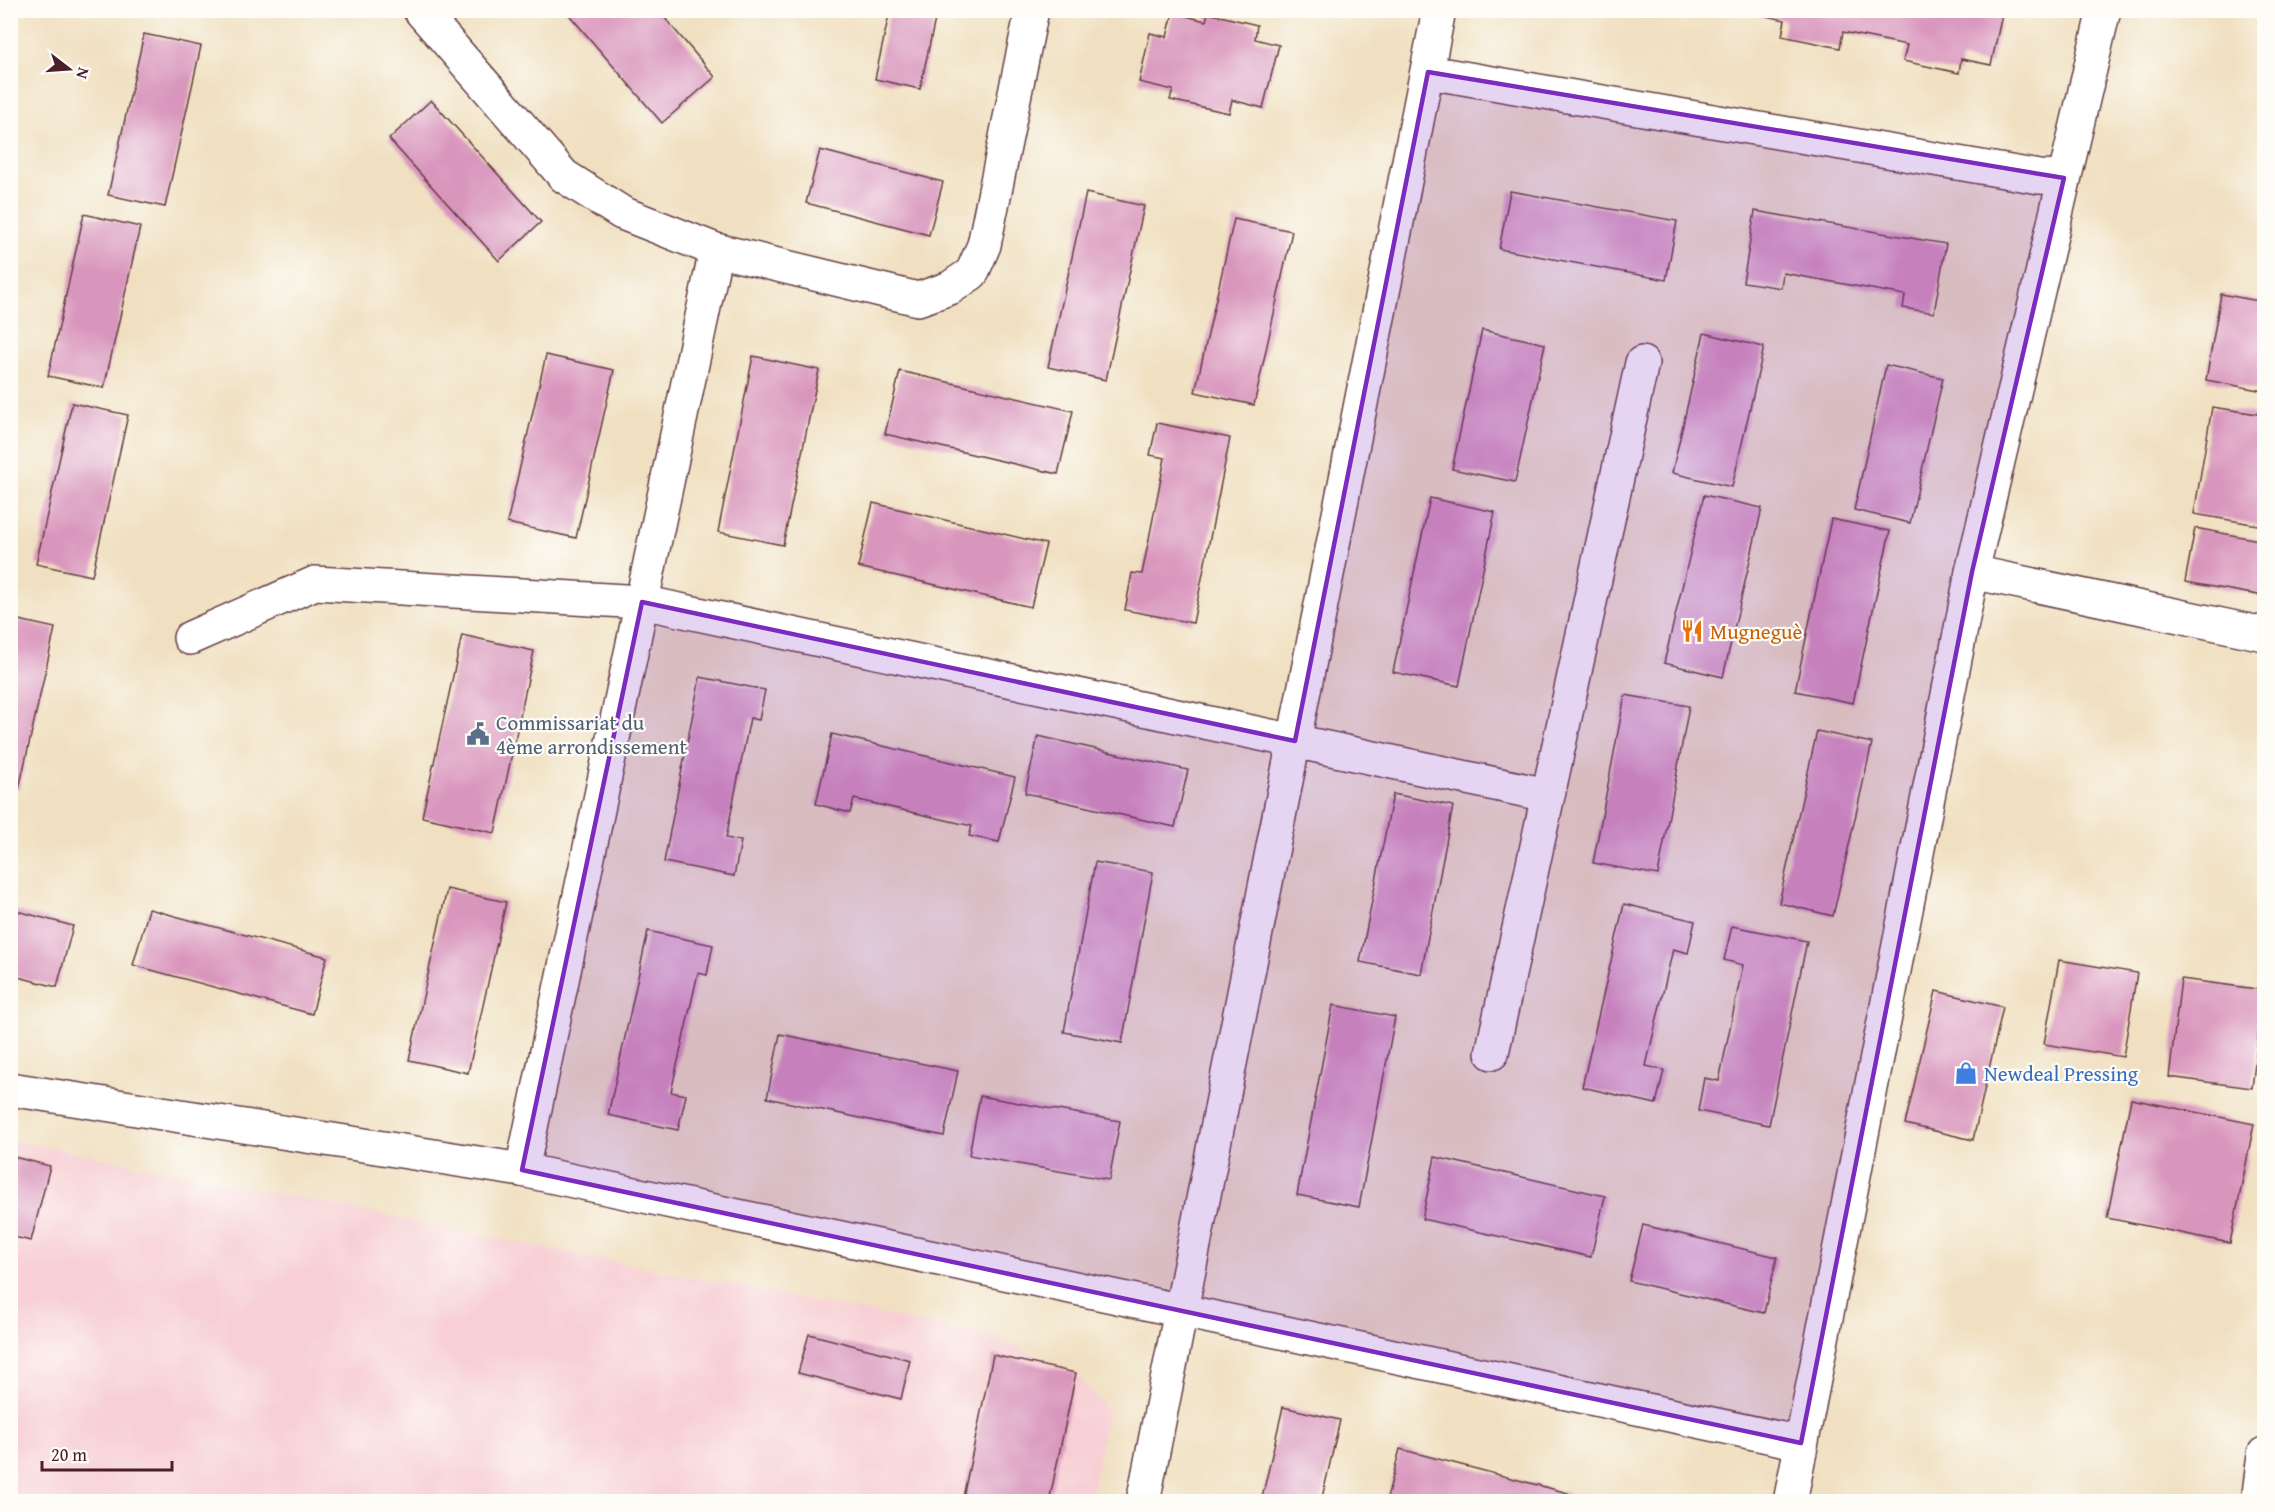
<svg xmlns="http://www.w3.org/2000/svg" width="2275" height="1512" font-family="'Gentium Book Plus',serif">
	<style>
		.built { fill: #f7cfd4 }
		.building { fill: #d996bd }
		.lines { fill: none; stroke-linecap: round; stroke-linejoin: round }
		.street-casing { stroke: #633c42; stroke-width: 36 }
		.street { stroke: #fff; stroke-width: 33 }
		.marked { fill: #7b2cbf; fill-opacity: 0.2; stroke: #7b2cbf; stroke-width: 4.5; stroke-linejoin: round }
		.labels { text-anchor: middle; dominant-baseline: central; stroke-width: 4.5; stroke-linejoin: round; paint-order: stroke }
		.food-label { font-size: 21px; fill: #c56008; stroke: #fdfcf7; text-anchor: start }
		.service-label { font-size: 21px; fill: #4e5e75; stroke: #fdfcf7; text-anchor: start }
		.shop-label { font-size: 21px; fill: #366cbe; stroke: #fdfcf7; text-anchor: start }
	</style>
	<rect width="100%" height="100%" fill="#fdfcf7"/>
	<filter id="ink" filterUnits="userSpaceOnUse"><feTurbulence type="fractalNoise" baseFrequency=".0167" numOctaves="2"/><feDisplacementMap in="SourceGraphic" scale="12" xChannelSelector="R" yChannelSelector="G"/><feConvolveMatrix kernelMatrix="1 2 1 2 8 2 1 2 1" color-interpolation-filters="sRGB"/></filter>
	<filter id="wash" filterUnits="userSpaceOnUse"><feTurbulence type="fractalNoise" baseFrequency=".008" numOctaves="4" result="noise"/><feDisplacementMap in="SourceGraphic" scale="24" xChannelSelector="R" yChannelSelector="G"/><feGaussianBlur stdDeviation="1.35" result="paint"/><feColorMatrix in="noise" values="0 0 0 0 0 0 0 0 0 0 0 0 0 0 0 0 0 1.4 0 .05"/><feComposite in="paint" operator="in"/></filter>
	<g filter="url(#wash)">
		<rect width="100%" height="100%" fill="#f0e0c1"/>
		<!-- built -->
		<path class="built" d="M 10,1139 L 600,1259 L 996,1337 L 1076,1373 L 1108,1411 L 1090,1501 L 11,1501 Z"/>
		<g id="blocks">
			<!-- building -->
			<g class="building">
				<path d="M 565,10 L 658,10 L 715,77 L 662,123 Z"/>
				<path d="M 890,10 L 937,10 L 920,89 L 875,79 Z"/>
				<path d="M 1751,10 L 2003,10 L 1991,65 L 1961,59 L 1959,73 L 1903,61 L 1907,45 L 1843,32 L 1840,48 L 1782,36 L 1785,20 L 1751,13 Z"/>
				<path d="M 1173,13 L 1206,21 L 1208,13 L 1257,25 L 1255,39 L 1279,45 L 1263,108 L 1232,100 L 1229,113 L 1170,100 L 1173,90 L 1139,82 L 1150,33 L 1167,37 Z"/>
				<path d="M 144,34 L 201,46 L 165,207 L 108,195 Z"/>
				<path d="M 2263,94 L 2264,94 L 2264,122 L 2258,121 Z"/>
				<path d="M 431,100 L 541,222 L 499,261 L 389,139 Z"/>
				<path d="M 820,150 L 943,182 L 929,235 L 806,203 Z"/>
				<path d="M 1510,191 L 1677,221 L 1666,280 L 1499,249 Z"/>
				<path d="M 1086,193 L 1144,206 L 1106,380 L 1048,367 Z"/>
				<path d="M 1755,211 L 1946,244 L 1934,313 L 1903,308 L 1905,295 L 1783,273 L 1781,288 L 1743,282 Z"/>
				<path d="M 84,214 L 140,227 L 104,388 L 48,376 Z"/>
				<path d="M 1234,219 L 1292,231 L 1254,405 L 1195,392 Z"/>
				<path d="M 2221,294 L 2264,302 L 2264,391 L 2206,380 Z"/>
				<path d="M 1482,330 L 1545,344 L 1515,482 L 1452,469 Z"/>
				<path d="M 1704,333 L 1764,347 L 1732,487 L 1672,473 Z"/>
				<path d="M 546,355 L 614,370 L 576,538 L 507,523 Z"/>
				<path d="M 753,356 L 819,370 L 783,545 L 718,532 Z"/>
				<path d="M 1886,365 L 1943,378 L 1910,523 L 1854,510 Z"/>
				<path d="M 900,371 L 1073,411 L 1058,474 L 885,434 Z"/>
				<path d="M 72,403 L 128,415 L 92,576 L 36,564 Z"/>
				<path d="M 2212,407 L 2264,415 L 2264,526 L 2194,514 Z"/>
				<path d="M 1157,423 L 1230,438 L 1193,623 L 1125,610 L 1132,573 L 1142,574 L 1165,458 L 1150,455 Z"/>
				<path d="M 1704,495 L 1762,508 L 1723,677 L 1664,663 Z"/>
				<path d="M 1430,498 L 1495,512 L 1459,686 L 1393,672 Z"/>
				<path d="M 873,503 L 1046,544 L 1031,607 L 858,567 Z"/>
				<path d="M 1831,519 L 1890,531 L 1853,703 L 1795,691 Z"/>
				<path d="M 2195,528 L 2264,541 L 2264,596 L 2185,582 Z"/>
				<path d="M 10,618 L 55,628 L 19,789 L 10,787 Z"/>
				<path d="M 462,635 L 534,651 L 495,833 L 422,817 Z"/>
				<path d="M 700,677 L 765,690 L 759,720 L 750,718 L 726,838 L 741,841 L 734,876 L 664,862 Z"/>
				<path d="M 1625,695 L 1689,706 L 1658,875 L 1593,863 Z"/>
				<path d="M 1817,731 L 1872,743 L 1833,916 L 1779,903 Z"/>
				<path d="M 832,734 L 1015,777 L 999,842 L 969,836 L 972,826 L 854,799 L 850,813 L 816,804 Z"/>
				<path d="M 1038,736 L 1188,770 L 1175,827 L 1025,793 Z"/>
				<path d="M 1393,794 L 1453,806 L 1421,974 L 1360,962 Z"/>
				<path d="M 1095,862 L 1153,872 L 1122,1043 L 1064,1032 Z"/>
				<path d="M 447,889 L 506,902 L 468,1073 L 409,1060 Z"/>
				<path d="M 1624,904 L 1695,921 L 1688,953 L 1673,949 L 1646,1066 L 1664,1070 L 1656,1104 L 1582,1087 Z"/>
				<path d="M 10,909 L 73,926 L 57,987 L 10,975 Z"/>
				<path d="M 149,909 L 327,957 L 312,1014 L 133,965 Z"/>
				<path d="M 1732,926 L 1807,941 L 1769,1125 L 1698,1111 L 1704,1078 L 1719,1081 L 1743,965 L 1724,960 Z"/>
				<path d="M 648,931 L 713,945 L 707,975 L 698,973 L 671,1092 L 686,1095 L 678,1130 L 608,1115 Z"/>
				<path d="M 2059,960 L 2137,973 L 2123,1057 L 2044,1044 Z"/>
				<path d="M 2181,979 L 2264,990 L 2252,1088 L 2169,1077 Z"/>
				<path d="M 1936,991 L 2003,1007 L 1973,1140 L 1905,1124 Z"/>
				<path d="M 1333,1005 L 1395,1017 L 1359,1207 L 1297,1195 Z"/>
				<path d="M 780,1034 L 958,1071 L 944,1136 L 767,1098 Z"/>
				<path d="M 980,1096 L 1120,1121 L 1109,1180 L 969,1155 Z"/>
				<path d="M 2131,1099 L 2254,1124 L 2230,1243 L 2107,1218 Z"/>
				<path d="M 10,1156 L 50,1166 L 31,1241 L 10,1236 Z"/>
				<path d="M 1435,1157 L 1605,1196 L 1591,1257 L 1422,1219 Z"/>
				<path d="M 1643,1225 L 1777,1257 L 1764,1313 L 1629,1281 Z"/>
				<path d="M 809,1334 L 910,1360 L 901,1399 L 798,1373 Z"/>
				<path d="M 993,1355 L 1076,1373 L 1049,1502 L 962,1502 Z"/>
				<path d="M 1283,1407 L 1340,1420 L 1321,1502 L 1261,1502 Z"/>
				<path d="M 1400,1449 L 1568,1493 L 1565,1502 L 1386,1502 Z"/>
			</g>
		</g>
	</g>
	<g filter="url(#ink)">
		<use href="#blocks" fill-opacity="0" stroke="#633c42" stroke-width="1.5"/>
		<g class="lines">
			<!-- street casing -->
			<g class="street-casing">
				<g id="street">
					<path d="M 420,10 L 564,176 L 622,213 L 716,250 L 918,299 L 950,288 L 972,273 L 984,245 L 1032,10"/>
					<path d="M 1428,72 L 2039,177 L 2064,178"/>
					<path d="M 1972,572 L 2264,634"/>
					<path d="M 190,638 L 315,583 L 642,602 L 1547,795"/>
					<path d="M 1492,1053 L 1642,363"/>
					<path d="M 10,1089 L 522,1170 L 1801,1443"/>
					<path d="M 522,1170 L 716,250"/>
					<path d="M 1143,1502 L 1439,10"/>
					<path d="M 1790,1502 L 1972,572 L 2104,10"/>
					<path d="M 2258,1502 L 2264,1454"/>
				</g>
			</g>
			<!-- street -->
			<use href="#street" class="street"/>
		</g>
	</g>
	<!-- marked area -->
	<path class="marked" d="M 1428,72 L 2064,178 L 1972,572 L 1801,1443 L 522,1170 L 642,602 L 1295,741 Z"/>
	<!-- icons -->
	<defs>
		<g id="restaurant-bare" transform="scale(1.8)"><path d="M-5-6h1v4h1v-4h1v4h1v-4h1v5L-1.5 .5V6h-2V.5L-5-1ZM5-6V6H3V1.5H1.5Q1.5-4 5-6Z" fill="#e8710a" stroke="#fdfcf7" stroke-width="2.5" paint-order="stroke"/></g>
		<g id="civic-bare" transform="scale(1.8)"><path d="M-.6-6.5H3V-4.5H.6V-3L4-1V1h2V6H-6V1h2V-1L-.6-3ZM-1.2 2.5V6h2.4V2.5Z" fill="#5c6f8a" stroke="#fdfcf7" stroke-width="2.5" paint-order="stroke"/></g>
		<g id="shop-bare" transform="scale(1.8)"><path d="M-5-2.5h2.3a2.7 3.5 0 0 1 5.4 0H5L5.5 6h-11ZM-1.5-2.5h3a1.5 2.3 0 0 0-3 0Z" fill="#3f7fe0" stroke="#fdfcf7" stroke-width="2.5" paint-order="stroke"/></g>
	</defs>
	<g fill-rule="evenodd">
		<use href="#restaurant-bare" x="1692" y="631"/>
		<use href="#civic-bare" x="478" y="734"/>
		<use href="#shop-bare" x="1966" y="1073"/>
	</g>
	<g class="labels">
		<!-- food labels -->
		<g class="food-label">
			<text x="1710" y="631">Mugneguè</text>
		</g>
		<!-- service labels -->
		<g class="service-label">
			<text x="496" y="722">Commissariat du<tspan x="496" dy="24">4ème arrondissement</tspan></text>
		</g>
		<!-- shop labels -->
		<g class="shop-label">
			<text x="1984" y="1073">Newdeal Pressing</text>
		</g>
	</g>
	<!-- margin -->
	<rect width="2275" height="1512" fill="none" stroke="#fdfcf7" stroke-width="36"/>
	<!-- north arrow -->
	<g transform="translate(69 69) rotate(107)" stroke="#fdfcf7" stroke-width="4.5" paint-order="stroke">
	<path d="M0-4.5L10 22L0 15L-10 22Z" fill="#4a1f2b"/>
	<text y="-9" font-size="16" font-weight="bold" text-anchor="middle" fill="#4a1f2b">N</text>
	</g>
	<!-- scale -->
	<path d="M42 1461v9h130v-9" fill="none" stroke="#4a1f2b" stroke-width="3"/>
	<text x="51" y="1461" font-size="18" fill="#4a1f2b" stroke="#fdfcf7" stroke-width="4.5" paint-order="stroke">20 m</text>
</svg>
